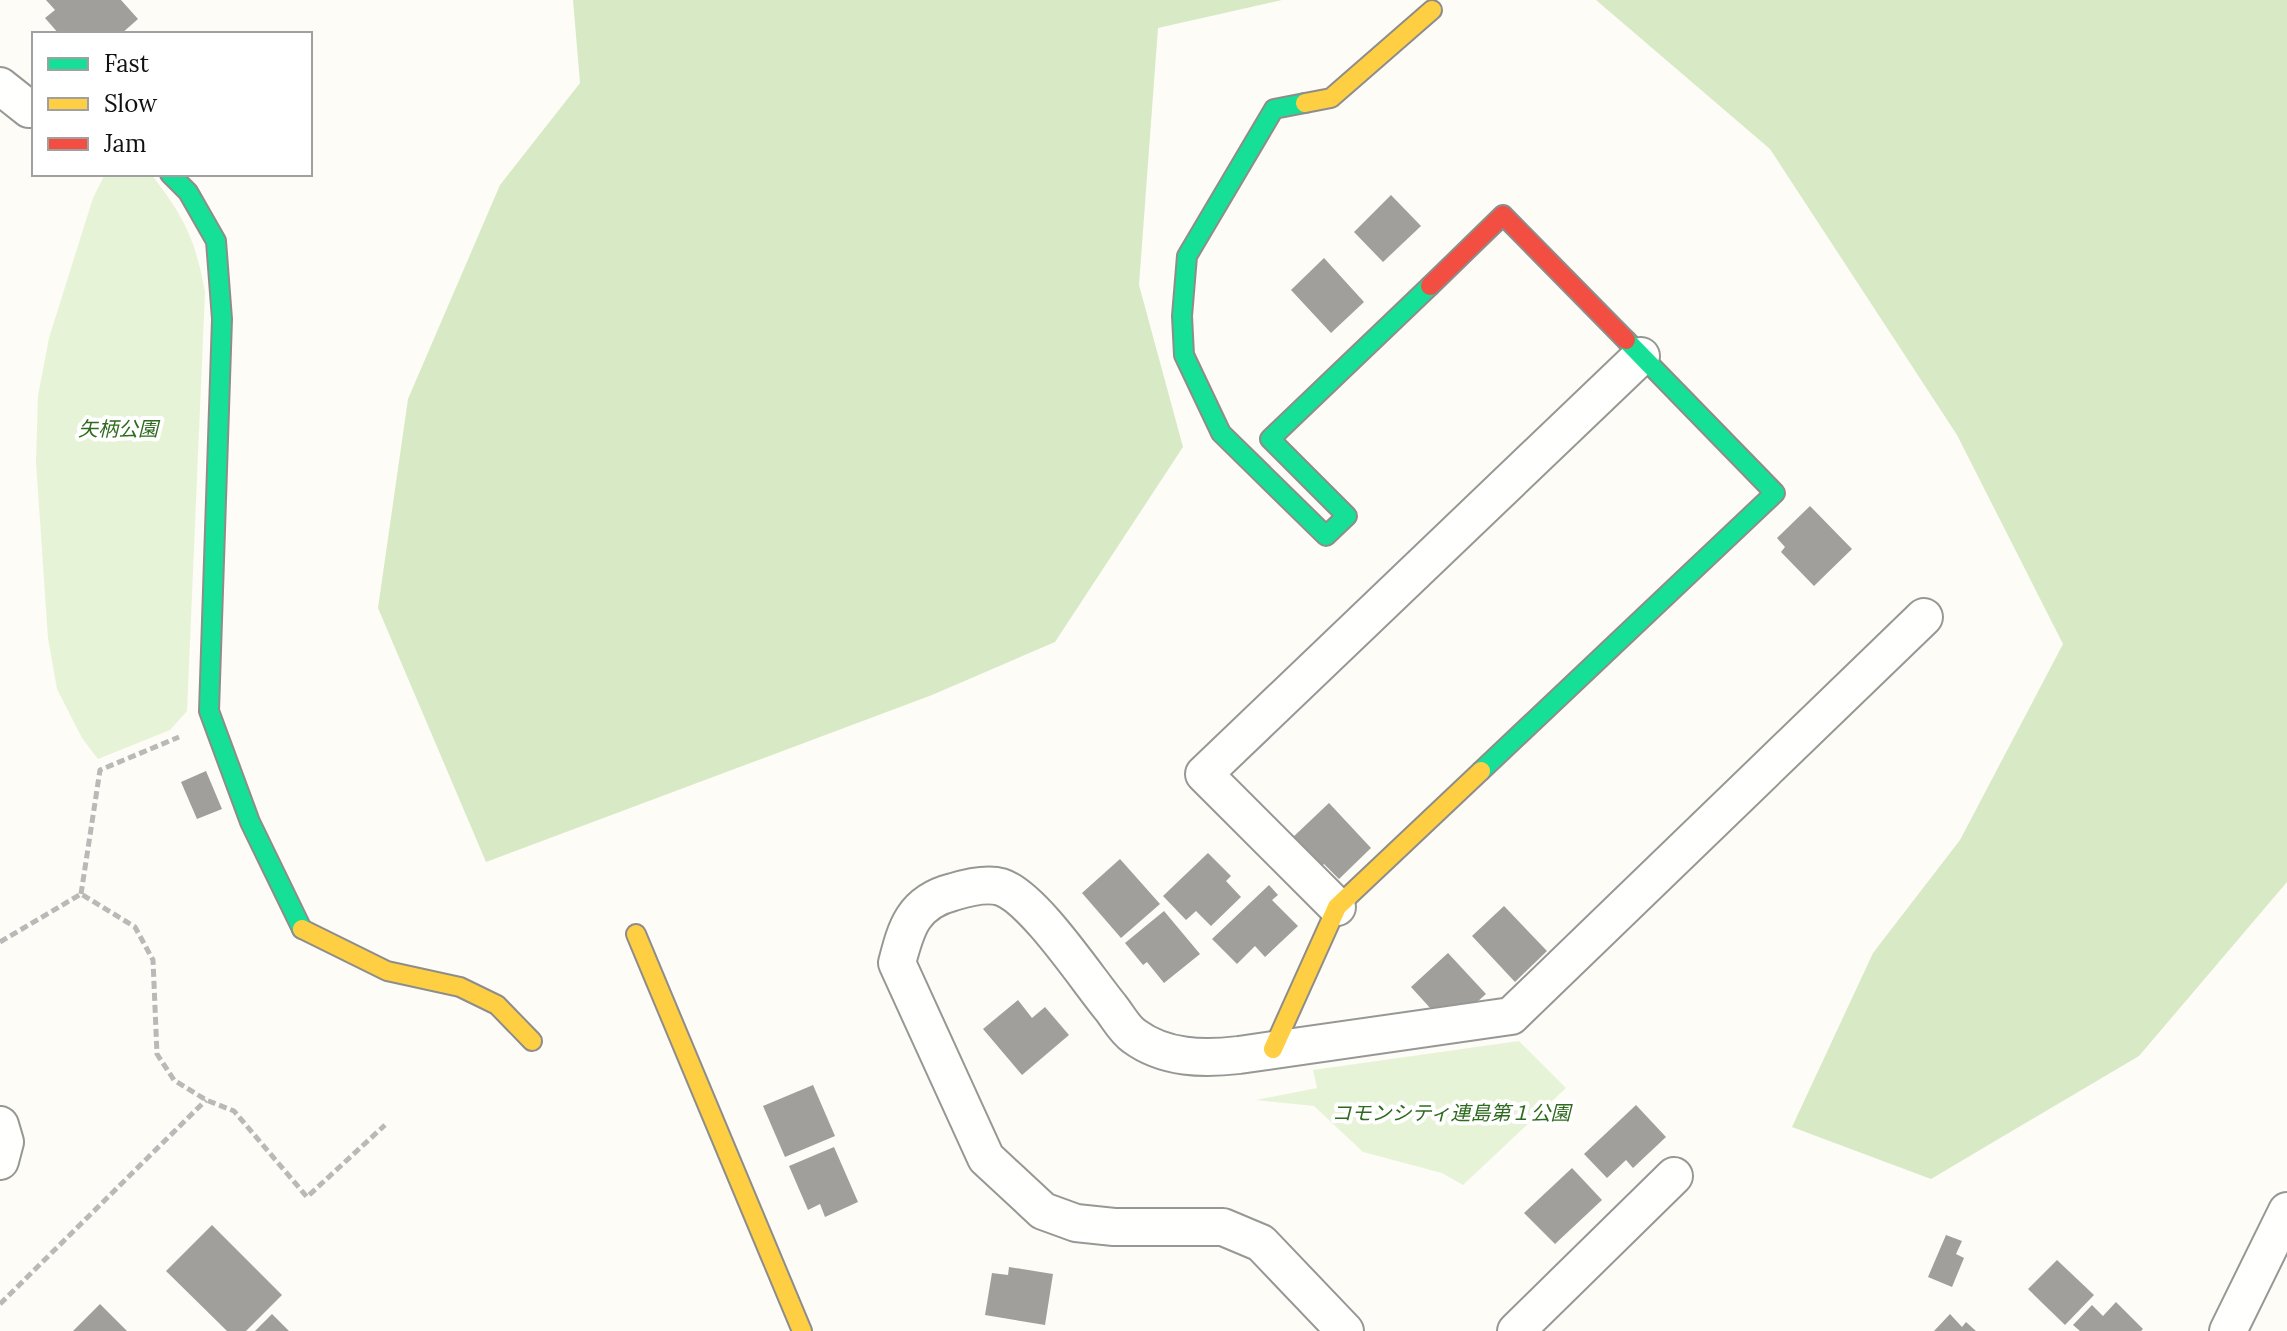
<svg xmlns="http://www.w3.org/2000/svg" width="2287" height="1331" font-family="Lora,'Noto Sans JP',serif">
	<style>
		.green { fill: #e7f3d7 }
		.forest { fill: #d8eac5 }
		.building { fill: #a19f9c }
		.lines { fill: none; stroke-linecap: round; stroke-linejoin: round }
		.street-casing { stroke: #979795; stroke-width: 40 }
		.fast-casing { stroke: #8e8d8b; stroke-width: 22 }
		.slow-casing { stroke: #8e8d8b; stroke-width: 22 }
		.jam-casing { stroke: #8e8d8b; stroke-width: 22 }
		.path { stroke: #b9b9b8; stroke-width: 5; stroke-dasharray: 8 4; stroke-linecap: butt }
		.street { stroke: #fffffe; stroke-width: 36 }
		.fast { stroke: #16e098; stroke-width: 18 }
		.slow { stroke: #ffcf43; stroke-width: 18 }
		.jam { stroke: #f24e42; stroke-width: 18 }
		.labels { text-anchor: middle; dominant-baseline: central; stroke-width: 8; stroke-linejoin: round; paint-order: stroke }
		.park-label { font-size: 20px; font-style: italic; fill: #2f6b1f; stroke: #fff }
	</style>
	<rect width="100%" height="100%" fill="#fdfcf7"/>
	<!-- green -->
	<g class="green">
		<path d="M 105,174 L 151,174 C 184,217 195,238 205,292 L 187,711 L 170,730 L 98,759 L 82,738 L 57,689 L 48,638 L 36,462 L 38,396 L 49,338 L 93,198 Z"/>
		<path d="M 1519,1041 L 1566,1088 L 1463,1185 L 1442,1173 L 1363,1152 L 1314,1106 L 1256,1100 L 1317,1088 L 1313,1070 Z"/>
	</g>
	<!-- forest -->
	<g class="forest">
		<path d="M 573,0 L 1282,0 L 1158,28 L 1139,285 L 1183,447 L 1055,642 L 932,695 L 486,862 L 378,608 L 408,399 L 500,185 L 580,83 Z"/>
		<path d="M 1596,0 L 2287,0 L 2287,882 L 2139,1056 L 1931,1179 L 1792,1127 L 1873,953 L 1960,840 L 2063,644 L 1957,435 L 1770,149 Z"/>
	</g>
	<!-- building -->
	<g class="building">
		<path d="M 46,0 L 121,0 L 138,19 L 121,34 L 59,34 L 45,18 L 55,10 Z"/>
		<path d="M 1391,195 L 1421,226 L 1383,262 L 1354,232 Z"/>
		<path d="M 1324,258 L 1364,302 L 1331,333 L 1291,290 Z"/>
		<path d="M 1810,506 L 1852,549 L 1814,586 L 1781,552 L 1785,547 L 1777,538 Z"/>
		<path d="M 206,771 L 222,809 L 197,819 L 181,782 Z"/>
		<path d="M 1329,803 L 1371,848 L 1339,879 L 1324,864 L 1319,869 L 1291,839 Z"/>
		<path d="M 1208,853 L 1231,876 L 1226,881 L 1241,897 L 1211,926 L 1196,911 L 1186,920 L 1163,896 Z"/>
		<path d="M 1120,859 L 1160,904 L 1121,938 L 1082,893 Z"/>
		<path d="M 1269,885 L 1278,895 L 1272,900 L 1298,926 L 1265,957 L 1255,946 L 1237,964 L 1212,939 Z"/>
		<path d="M 1504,906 L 1547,951 L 1515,982 L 1472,936 Z"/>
		<path d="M 1164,911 L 1200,954 L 1164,983 L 1147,962 L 1143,965 L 1125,943 Z"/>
		<path d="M 1448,953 L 1486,994 L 1457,1020 L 1442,1021 L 1411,987 Z"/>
		<path d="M 1018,1000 L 1032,1018 L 1045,1007 L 1069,1035 L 1022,1075 L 983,1029 Z"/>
		<path d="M 813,1085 L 835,1136 L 785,1157 L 763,1106 Z"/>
		<path d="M 1636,1105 L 1666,1137 L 1633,1168 L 1626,1160 L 1607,1178 L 1584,1154 Z"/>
		<path d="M 834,1147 L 858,1202 L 825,1217 L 820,1204 L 808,1210 L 789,1166 Z"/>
		<path d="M 1572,1168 L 1602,1200 L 1555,1244 L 1524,1213 Z"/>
		<path d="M 212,1225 L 282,1295 L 246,1331 L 227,1331 L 166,1271 Z"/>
		<path d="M 1946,1235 L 1962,1241 L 1956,1254 L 1964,1258 L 1952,1287 L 1928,1277 Z"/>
		<path d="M 2057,1260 L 2094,1295 L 2065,1325 L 2028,1289 Z"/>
		<path d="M 1009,1267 L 1053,1274 L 1045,1325 L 985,1315 L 992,1273 L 1008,1275 Z"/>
		<path d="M 2116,1302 L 2143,1329 L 2141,1331 L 2080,1331 L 2073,1325 L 2092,1305 L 2103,1316 Z"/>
		<path d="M 100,1304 L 127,1331 L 73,1331 Z"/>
		<path d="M 272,1314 L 289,1331 L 255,1331 Z"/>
		<path d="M 1950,1314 L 1962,1327 L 1966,1322 L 1976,1331 L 1934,1331 Z"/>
	</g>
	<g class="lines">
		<!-- street casing -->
		<g class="street-casing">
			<g id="street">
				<path d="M 0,86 L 29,109 L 34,109"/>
				<path d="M 1337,907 L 1204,774 L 1641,356"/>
				<path d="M 0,1125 L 5,1142 L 0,1161"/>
				<path d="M 1345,1331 L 1261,1243 L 1223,1227 L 1114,1227 L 1076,1223 L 1043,1211 L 986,1158 L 897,963 C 906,928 913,902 953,892 C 966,888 987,883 1001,887 C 1034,898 1087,979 1111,1008 C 1118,1017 1125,1030 1134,1036 C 1165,1059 1204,1059 1239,1055 L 1511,1016 L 1924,617"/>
				<path d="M 1516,1331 L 1674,1176"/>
				<path d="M 2228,1331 L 2287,1211"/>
			</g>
		</g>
		<!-- fast casing -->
		<g class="fast-casing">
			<g id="fast">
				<path d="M 1305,103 L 1274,109 L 1187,256 L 1182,316 L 1184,355 L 1221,433 L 1326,536 L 1347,516 L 1270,439 L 1430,286"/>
				<path d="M 170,174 L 188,192 L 216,241 L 222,319 L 209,711 L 250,822 L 302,929"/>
				<path d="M 1481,771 L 1775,493 L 1626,340"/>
			</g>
		</g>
		<!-- slow casing -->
		<g class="slow-casing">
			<g id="slow">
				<path d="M 1305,103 L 1331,98 L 1432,10"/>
				<path d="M 302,929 L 387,971 L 460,987 L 497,1005 L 532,1041"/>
				<path d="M 636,934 L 802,1331"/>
				<path d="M 1273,1049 L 1337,907 L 1481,771"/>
			</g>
		</g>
		<!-- jam casing -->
		<g class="jam-casing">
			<path id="jam" d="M 1430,286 L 1503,215 L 1626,340"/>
		</g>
		<!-- path -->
		<g class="path">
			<path d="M 81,894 L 100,770 L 179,737"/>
			<path d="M 0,942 L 81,894 L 135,927 L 153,960 L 157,1054 L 174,1080 L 206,1100 L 234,1111 L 307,1197 L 385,1125"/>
			<path d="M 0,1304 L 206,1100"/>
		</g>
		<!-- street -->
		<use href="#street" class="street"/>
		<!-- fast -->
		<use href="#fast" class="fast"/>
		<!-- slow -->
		<use href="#slow" class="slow"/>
		<!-- jam -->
		<use href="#jam" class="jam"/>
	</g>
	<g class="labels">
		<!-- park labels -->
		<g class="park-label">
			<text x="118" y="428">矢柄公園</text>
			<text x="1451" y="1112">コモンシティ連島第１公園</text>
		</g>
	</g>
	<!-- legend -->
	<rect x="32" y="32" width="280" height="144" fill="#ffffff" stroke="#a0a0a0" stroke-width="2"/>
	<rect x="48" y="58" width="40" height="12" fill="#16e098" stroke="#a0a0a0" stroke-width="2"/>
	<text x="104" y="72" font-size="24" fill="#111111">Fast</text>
	<rect x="48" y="98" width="40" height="12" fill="#ffcf43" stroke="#a0a0a0" stroke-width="2"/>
	<text x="104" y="112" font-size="24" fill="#111111">Slow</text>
	<rect x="48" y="138" width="40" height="12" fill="#f24e42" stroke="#a0a0a0" stroke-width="2"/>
	<text x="104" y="152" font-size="24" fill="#111111">Jam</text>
</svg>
